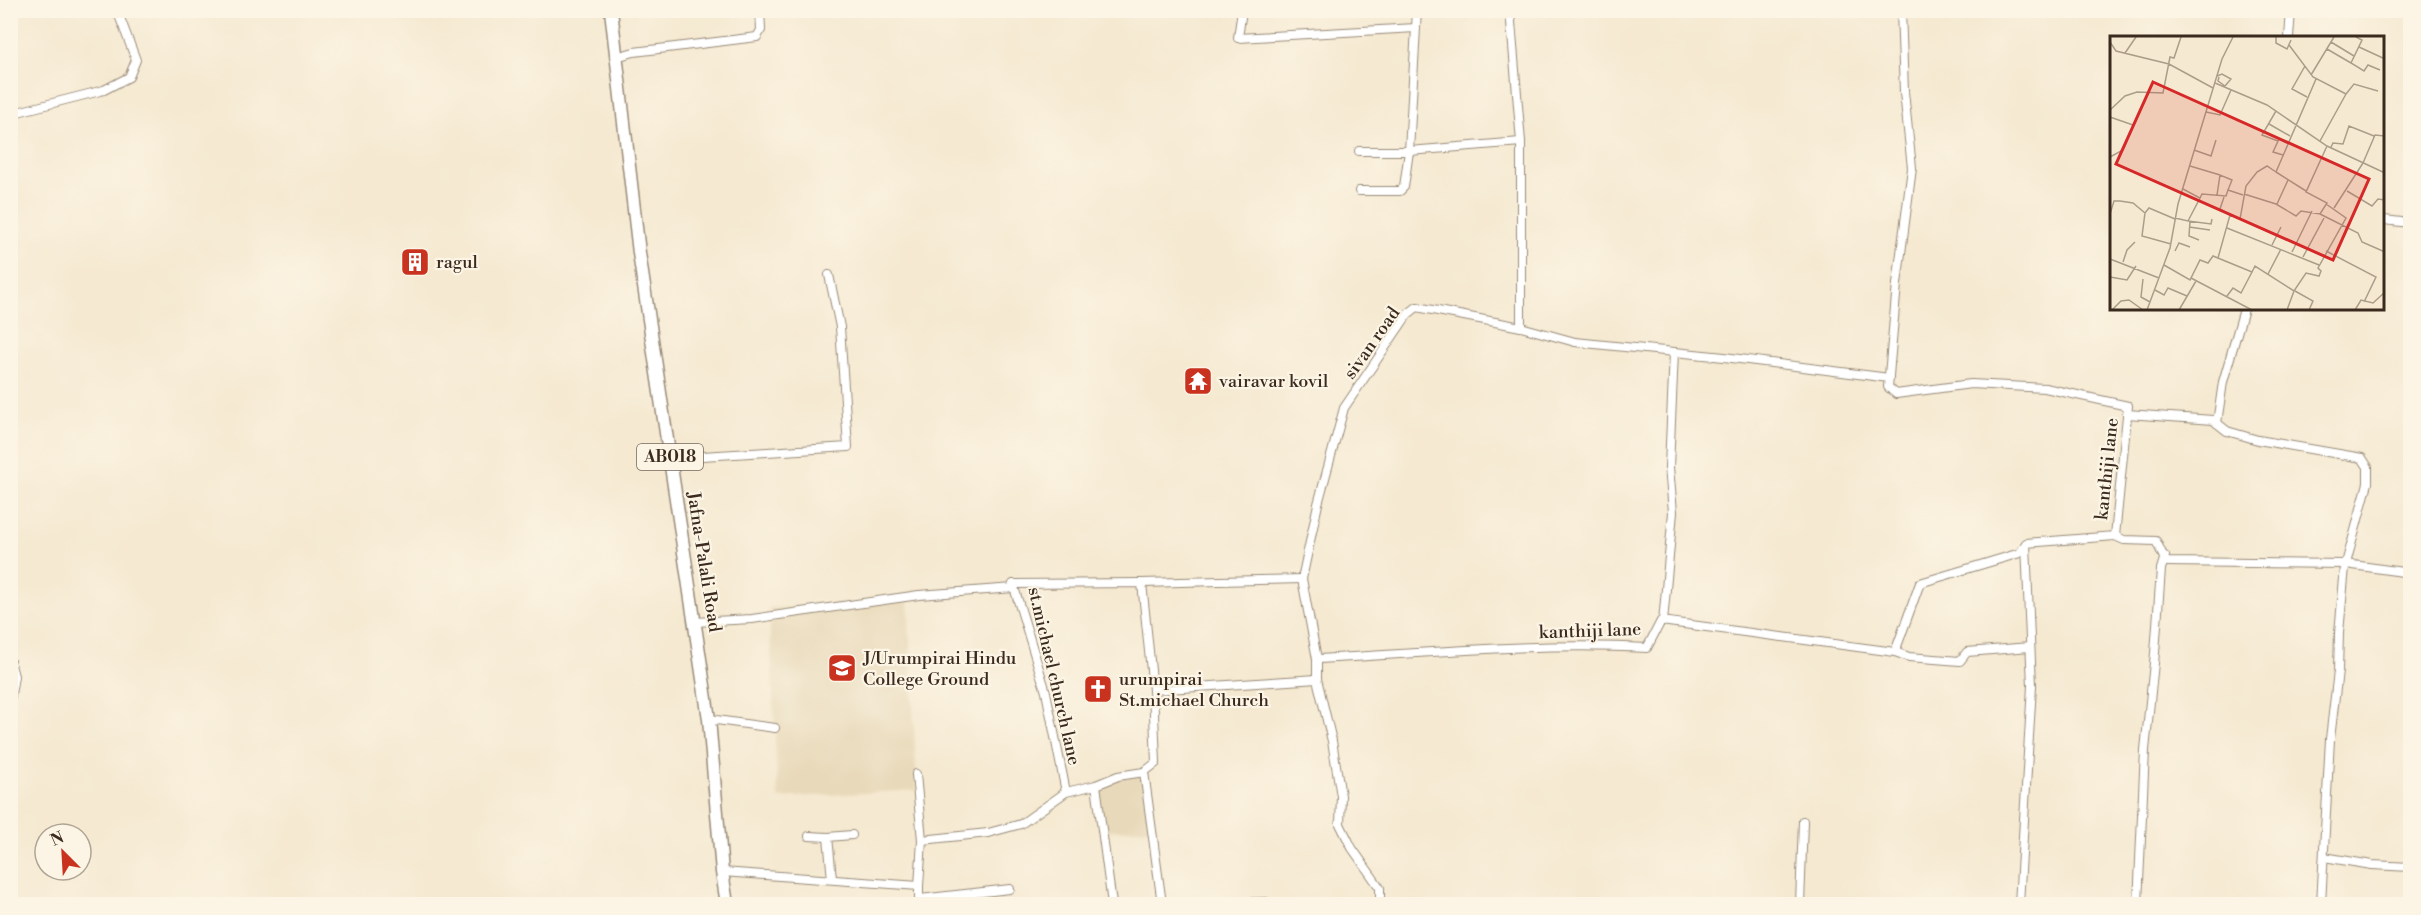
<svg xmlns="http://www.w3.org/2000/svg" width="2421" height="915" font-family="'Libre Bodoni',serif">
	<style>
		.built { fill: #e8d9ba }
		.lines { fill: none; stroke-linecap: round; stroke-linejoin: round }
		.street-casing { stroke: #988a78; stroke-width: 10 }
		.primary-casing { stroke: #988a78; stroke-width: 15 }
		.street { stroke: #fff; stroke-width: 8 }
		.primary { stroke: #fff; stroke-width: 12 }
		.labels { text-anchor: middle; dominant-baseline: central; stroke-width: 4.5; stroke-linejoin: round; paint-order: stroke }
		.shield { fill: #fcf5e5; stroke: #75675a; stroke-width: 1.5 }
		.shield-label { font-size: 16px; font-weight: bold; fill: #3b2a1e }
		.poi-label { font-size: 18px; fill: #3b2a1e; stroke: #fcf5e5; text-anchor: start }
		.street-label { font-size: 18px; fill: #3b2a1e; stroke: #fcf5e5 }
		.inset-road { fill: none; stroke: #ab9d89; stroke-width: 1.5 }
		.view { fill: #d62828; fill-opacity: 0.15; stroke: #d62828; stroke-width: 3 }
		.inset-edge { fill: none; stroke: #3b2a1e; stroke-width: 3 }
	</style>
	<rect width="100%" height="100%" fill="#fcf5e5"/>
	<filter id="ink" filterUnits="userSpaceOnUse"><feTurbulence type="fractalNoise" baseFrequency=".0167" numOctaves="2"/><feDisplacementMap in="SourceGraphic" scale="12" xChannelSelector="R" yChannelSelector="G"/><feConvolveMatrix kernelMatrix="1 2 1 2 8 2 1 2 1" color-interpolation-filters="sRGB"/></filter>
	<filter id="wash" filterUnits="userSpaceOnUse"><feTurbulence type="fractalNoise" baseFrequency=".008" numOctaves="4" result="noise"/><feDisplacementMap in="SourceGraphic" scale="24" xChannelSelector="R" yChannelSelector="G"/><feGaussianBlur stdDeviation="1.35" result="paint"/><feColorMatrix in="noise" values="0 0 0 0 0 0 0 0 0 0 0 0 0 0 0 0 0 1.4 0 .05"/><feComposite in="paint" operator="in"/></filter>
	<g filter="url(#wash)">
		<rect width="100%" height="100%" fill="#f5e9d1"/>
		<!-- built -->
		<g class="built">
			<path d="M 908,601 L 917,790 L 778,798 L 769,608 Z"/>
			<path d="M 1144,772 L 1153,828 L 1103,831 L 1096,785 Z"/>
		</g>
	</g>
	<g filter="url(#ink)">
		<g class="lines">
			<!-- street casing -->
			<g class="street-casing">
				<g id="street">
					<path d="M 1242,10 L 1238,38 L 1416,28"/>
					<path d="M 1417,10 L 1409,151 L 1521,142"/>
					<path d="M 2289,38 L 2291,10"/>
					<path d="M 616,57 L 634,52 L 757,37 L 761,30 L 760,10"/>
					<path d="M 10,114 L 104,90 L 129,77 L 136,60 L 117,10"/>
					<path d="M 1359,151 L 1409,151 L 1404,187 L 1400,191 L 1359,191"/>
					<path d="M 2384,220 L 2410,223"/>
					<path d="M 1521,327 L 1575,342 L 1724,357 L 1889,378"/>
					<path d="M 2127,414 L 2213,420 L 2227,431 L 2258,440 L 2362,458 L 2368,467 L 2368,483 L 2345,567 L 2339,633 L 2338,671 L 2330,739 L 2321,904"/>
					<path d="M 2217,423 L 2223,382 L 2244,309"/>
					<path d="M 670,458 L 848,447 L 840,327 L 829,275"/>
					<path d="M 2115,536 L 2124,540 L 2156,541 L 2166,562 L 2346,564 L 2410,573"/>
					<path d="M 1142,583 L 1302,579"/>
					<path d="M 695,622 L 752,619 L 919,595 L 1014,588"/>
					<path d="M 1663,622 L 1673,512 L 1669,467 L 1674,352"/>
					<path d="M 1895,652 L 1909,657 L 1960,661 L 1967,652 L 2030,647"/>
					<path d="M 1317,659 C 1427,653 1538,642 1647,648 L 1661,621 L 1895,652 L 1920,583 L 2020,553 L 2026,543 L 2115,536 L 2128,406 L 2045,388 L 1971,384 L 1896,394 L 1888,387 L 1897,284 L 1912,168 L 1904,92 L 1901,10"/>
					<path d="M 10,661 L 14,676 L 10,701"/>
					<path d="M 709,719 L 775,728"/>
					<path d="M 1144,772 L 1162,904"/>
					<path d="M 916,774 L 922,840"/>
					<path d="M 1096,785 L 1112,904"/>
					<path d="M 1066,792 L 1046,692 L 1013,584 L 1142,583 L 1153,690"/>
					<path d="M 809,836 L 828,837"/>
					<path d="M 2324,857 L 2372,865 L 2410,867"/>
					<path d="M 722,872 L 919,886 L 919,904"/>
					<path d="M 832,879 L 828,837 L 852,835"/>
					<path d="M 919,886 L 922,840 L 988,833 L 1021,824 L 1066,792 L 1096,785 L 1118,776 L 1144,772 L 1156,763 L 1153,690 L 1317,679"/>
					<path d="M 920,899 L 1010,889"/>
					<path d="M 1206,904 L 1266,902 L 1266,904"/>
					<path d="M 1380,904 L 1380,888 L 1352,848 L 1340,824 L 1341,796 L 1332,741 L 1317,679 L 1317,659 L 1302,579 L 1318,504 L 1344,408 L 1408,314 L 1417,307 L 1521,327 L 1521,142 L 1510,10"/>
					<path d="M 1800,904 L 1803,821"/>
					<path d="M 2019,904 L 2032,686 L 2026,544"/>
					<path d="M 2138,904 L 2145,750 L 2155,653 L 2161,569 L 2165,556"/>
				</g>
			</g>
			<!-- primary casing -->
			<g class="primary-casing">
				<path id="primary" d="M 611,10 L 639,253 L 709,719 L 722,872 L 727,904"/>
			</g>
			<!-- street -->
			<use href="#street" class="street"/>
			<!-- primary -->
			<use href="#primary" class="primary"/>
		</g>
	</g>
	<!-- icons -->
	<defs>
		<g id="building-square" transform="scale(1.5)"><rect x="-9" y="-9" width="18" height="18" rx="4" fill="#c8321e" stroke="#fcf5e5"/><path d="M-4-6H4V6H1V3H-1V6H-4ZM-2.5-4.3h1.7v1.8h-1.7ZM.8-4.3h1.7v1.8H.8ZM-2.5-1h1.7V.8h-1.7ZM.8-1h1.7V.8H.8Z" fill="#fff"/></g>
		<g id="temple-square" transform="scale(1.5)"><rect x="-9" y="-9" width="18" height="18" rx="4" fill="#c8321e" stroke="#fcf5e5"/><path d="M0-6L5-2H3V0L6.5 2.5H4V6H1.5V3h-3V6H-4V2.5H-6.5L-3 0V-2H-5Z" fill="#fff"/></g>
		<g id="school-square" transform="scale(1.5)"><rect x="-9" y="-9" width="18" height="18" rx="4" fill="#c8321e" stroke="#fcf5e5"/><path d="M0-5L7-2L0 1L-7-2ZM-4 1L0 2.5L4 1V4Q0 6-4 4Z" fill="#fff"/></g>
		<g id="church-square" transform="scale(1.5)"><rect x="-9" y="-9" width="18" height="18" rx="4" fill="#c8321e" stroke="#fcf5e5"/><path d="M-1.2-6h2.4v3.5h3.3v2.4h-3.3V6h-2.4V-.1h-3.3v-2.4h3.3Z" fill="#fff"/></g>
	</defs>
	<g fill-rule="evenodd">
		<use href="#building-square" x="415" y="262"/>
		<use href="#temple-square" x="1198" y="381"/>
		<use href="#school-square" x="842" y="668"/>
		<use href="#church-square" x="1098" y="689"/>
	</g>
	<g class="labels">
		<!-- shield labels -->
		<rect class="shield" x="637" y="444" width="66" height="26" rx="4.5"/>
		<g class="shield-label">
			<text x="670" y="457">AB018</text>
		</g>
		<!-- poi labels -->
		<g class="poi-label">
			<text x="436" y="262">ragul</text>
			<text x="1219" y="381">vairavar kovil</text>
			<text x="863" y="658">J/Urumpirai Hindu<tspan x="863" dy="21">College Ground</tspan></text>
			<text x="1119" y="679">urumpirai<tspan x="1119" dy="21">St.michael Church</tspan></text>
		</g>
		<!-- street labels -->
		<g class="street-label">
			<text transform="translate(1372 343) rotate(-55)">sivan road</text>
			<text transform="translate(2107 469) rotate(-84)">kanthiji lane</text>
			<text transform="translate(704 562) rotate(81)">Jafna-Palali Road</text>
			<text transform="translate(1590 631) rotate(-2)">kanthiji lane</text>
			<text transform="translate(1054 676) rotate(77)">st.michael church lane</text>
		</g>
	</g>
	<!-- overview -->
	<g transform="translate(2110 36)">
		<rect width="274" height="274" fill="#f5e9d1"/>
		<path class="inset-road" d="M 166,1 L 166,7 L 177,13 L 181,4M 246,1 L 252,4 L 241,27 L 254,35 L 258,29 L 270,34M 0,6 L 6,15 L 59,28 L 103,52M 221,6 L 244,20M 179,9 L 203,41 L 236,58 L 244,48 L 268,55M 249,11 L 275,23M 217,13 L 241,27M 15,17 L 26,1M 195,30 L 182,53 L 197,61M 201,39 L 224,1M 107,40 L 112,38 L 121,43 L 115,50 L 108,45 L 109,41M 105,47 L 157,69 L 217,110 L 275,137M 0,74 L 15,60 L 27,56 L 53,57 L 60,21 L 64,22 L 71,1M 166,75 L 152,99 L 168,105M 96,76 L 110,79 L 121,54M 0,81 L 23,89M 159,88 L 180,100M 210,105 L 236,58M 221,111 L 223,107 L 233,108 L 239,90 L 264,100M 84,114 L 101,120 L 106,104M 173,119 L 163,116 L 169,103 L 177,107M 0,121 L 13,114 L 27,82M 253,127 L 265,99 L 275,100M 80,130 L 110,139M 166,136 L 196,155M 237,155 L 262,170 L 268,163 L 275,164M 134,158 L 166,168 L 186,180 L 191,175 L 210,178 L 217,167 L 196,156 L 217,110M 107,159 L 110,139 L 122,144 L 118,154M 114,161 L 110,173 L 120,179M 90,162 L 92,158 L 116,160 L 118,154 L 133,159M 167,168 L 178,144M 224,172 L 253,127M 35,177 L 32,200 L 61,208M 0,178 L 4,165 L 10,165 L 23,167 L 35,177 L 39,172 L 65,183M 210,178 L 248,197 L 252,206 L 275,216M 65,182 L 78,185 L 90,162 L 73,153M 78,185 L 101,188 L 102,183M 80,185 L 79,200 L 89,204M 79,191 L 100,194M 117,192 L 209,229M 162,209 L 171,191M 65,215 L 69,207 L 80,211M 216,215 L 266,241 L 254,266M 182,216 L 202,175M 193,221 L 214,182M 108,222 L 120,179 L 130,183 L 136,150 L 147,136 L 157,130 L 166,136 L 206,43M 0,223 L 49,242M 13,226 L 17,214 L 25,206M 54,229 L 80,244 L 90,224 L 98,227 L 103,220 L 142,236 L 145,230 L 184,255 L 196,237 L 209,240 L 211,235 L 208,232 L 236,182 L 216,168M 158,238 L 171,213M 0,241 L 17,244 L 26,230M 81,242 L 142,274M 33,243 L 31,261 L 40,266M 45,254 L 54,259 L 58,252 L 77,260M 185,255 L 203,265 L 199,274M 117,260 L 123,252 L 131,257 L 142,236M 2,274 L 11,265 L 19,264 L 33,274M 37,274 L 60,212 L 68,168 L 112,23 L 123,1M 69,274 L 86,245M 177,274 L 184,255M 245,274 L 251,264 L 263,267 L 275,256"/>
		<path class="view" d="M 43,46 L 259,143 L 223,224 L 6,128 Z"/>
		<rect width="274" height="274" class="inset-edge"/>
	</g>
	<!-- margin -->
	<rect width="2421" height="915" fill="none" stroke="#fcf5e5" stroke-width="36"/>
	<!-- north arrow -->
	<g transform="translate(63 852) rotate(336)"><circle r="28" fill="#fcf5e5" stroke="#afa495" stroke-width="1.5"/>
	<path d="M0-4.5L10 22L0 15L-10 22Z" fill="#c8321e"/>
	<text y="-9" font-size="16" font-weight="bold" text-anchor="middle" fill="#3b2a1e">N</text>
	</g>
</svg>
